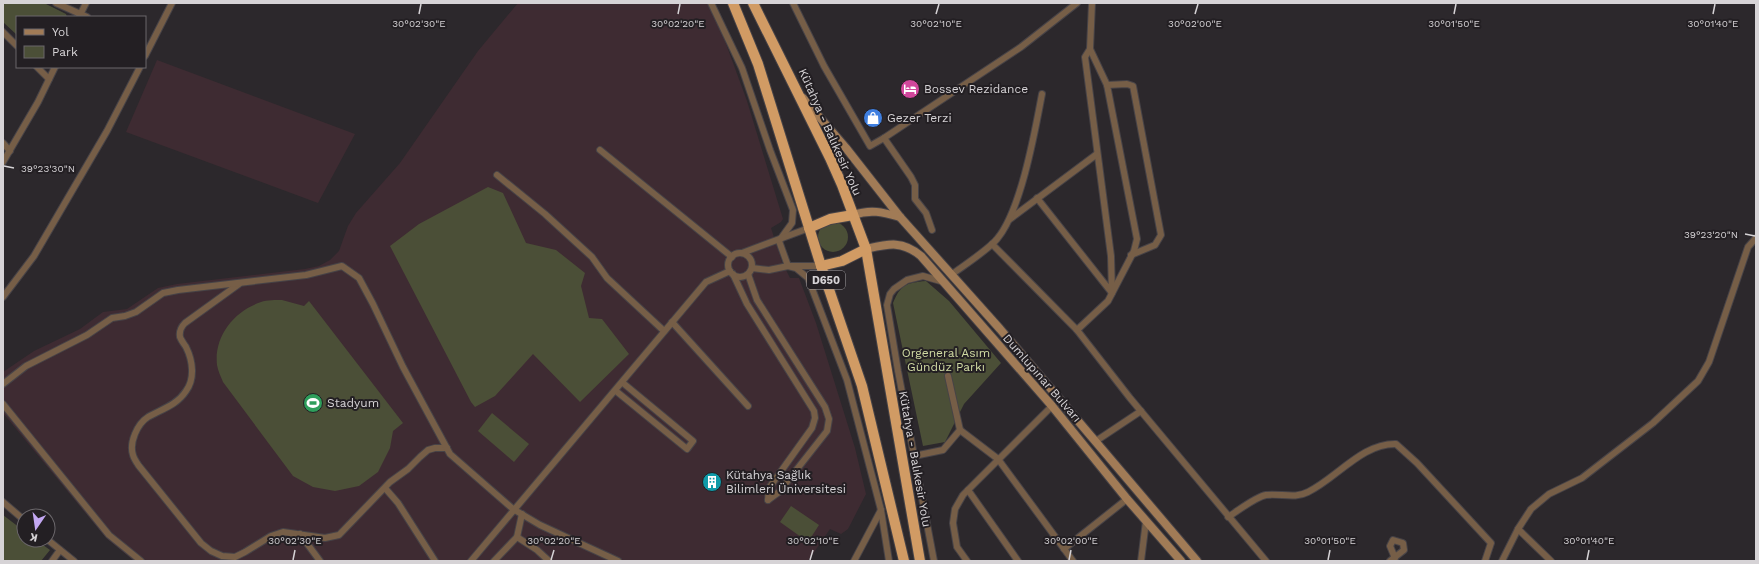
<svg xmlns="http://www.w3.org/2000/svg" width="1759" height="564" font-family="'Work Sans',sans-serif">
	<style>
		.education { fill: #3e2b32 }
		.green { fill: #4b4f37 }
		.lines { fill: none; stroke-linecap: round; stroke-linejoin: round }
		.minor-casing { stroke: #474347; stroke-width: 8 }
		.secondary-casing { stroke: #474347; stroke-width: 10 }
		.trunk-casing { stroke: #474347; stroke-width: 12 }
		.minor { stroke: #765e47; stroke-width: 6 }
		.secondary { stroke: #a17b56; stroke-width: 8 }
		.trunk { stroke: #d19b64; stroke-width: 10 }
		.ticks { fill: none; stroke: #d6d3d6; stroke-width: 1.5 }
		.labels { text-anchor: middle; dominant-baseline: central; stroke-width: 4; stroke-linejoin: round; paint-order: stroke }
		.shield { fill: #231f23; stroke: #a09da0; stroke-width: 1 }
		.shield-label { font-size: 11px; font-weight: bold; fill: #d6d3d6 }
		.poi-label { font-size: 12px; fill: #d6d3d6; stroke: #231f23; text-anchor: start }
		.street-label { font-size: 12px; fill: #d6d3d6; stroke: #231f23 }
		.park-label { font-size: 12px; fill: #d0daa3; stroke: #231f23 }
		.ticks-label { font-size: 10px; text-anchor: middle; fill: #d6d3d6; stroke: #231f23; stroke-width: 4; stroke-linejoin: round; paint-order: stroke }
	</style>
	<rect width="100%" height="100%" fill="#2c282c"/>
	<!-- education -->
	<g class="education">
		<path d="M 518,3 L 711,3 L 747,101 L 783,219 L 781,222 L 771,228 L 782,262 L 790,278 L 799,278 L 816,323 L 855,448 L 866,494 L 848,529 L 841,534 L 830,529 L 808,561 L 134,561 L 106,538 L 3,413 L 3,372 L 34,351 L 80,329 L 103,312 L 127,309 L 158,288 L 177,284 L 305,269 L 319,266 L 330,260 L 339,251 L 348,226 L 356,213 L 400,163 L 478,51 Z"/>
		<path d="M 157,60 L 355,134 L 318,203 L 126,132 Z"/>
	</g>
	<!-- green -->
	<g class="green">
		<path d="M 5,3 L 44,3 L 66,14 L 67,17 L 17,17 L 17,35 L 3,22 L 3,6 Z"/>
		<path d="M 488,187 L 503,193 L 526,243 L 556,250 L 585,273 L 581,286 L 589,318 L 602,319 L 629,354 L 580,402 L 533,354 L 495,396 L 475,407 L 471,402 L 390,246 L 419,224 Z"/>
		<circle cx="833" cy="237" r="15"/>
		<path d="M 926,281 L 949,301 L 1001,363 L 964,404 L 945,442 L 923,446 L 893,303 C 901,284 906,283 926,281 Z"/>
		<path d="M 282,300 L 304,306 L 309,301 L 403,423 L 393,431 L 390,448 L 378,472 L 359,486 L 335,491 L 313,487 L 293,476 L 223,382 C 221,377 218,371 217,365 C 214,336 234,311 261,302 C 267,300 276,300 282,300 Z"/>
		<path d="M 492,413 L 529,444 L 514,462 L 478,431 Z"/>
		<path d="M 791,506 L 819,525 L 808,542 L 780,522 Z"/>
		<path d="M 3,515 L 24,531 L 24,540 L 36,540 L 50,550 L 41,561 L 3,561 Z"/>
	</g>
	<g class="lines">
		<!-- minor casing -->
		<g class="minor-casing">
			<g id="minor">
				<path d="M 56,3 L 87,17"/>
				<path d="M 711,3 L 742,68 L 770,150 L 793,210 L 792,223 L 779,241 L 788,266 L 796,268 L 808,278 L 847,380 L 881,510 L 889,561"/>
				<path d="M 793,3 L 824,66 L 870,146 L 884,138"/>
				<path d="M 79,17 L 86,3"/>
				<path d="M 3,32 L 17,46"/>
				<path d="M 145,56 L 172,3"/>
				<path d="M 37,67 L 49,79"/>
				<path d="M 1107,85 L 1127,84 L 1133,86 L 1161,235 L 1155,245 L 1131,255"/>
				<path d="M 3,143 L 10,151"/>
				<path d="M 600,150 L 732,257"/>
				<path d="M 3,162 L 38,102 L 55,67"/>
				<path d="M 497,175 L 545,214 L 592,257 L 607,278 L 664,331"/>
				<path d="M 1037,198 L 1112,293 L 1111,256 L 1085,57 L 1090,49"/>
				<path d="M 1010,219 L 1097,154"/>
				<path d="M 932,230 L 926,213 L 915,199 L 915,185 L 911,177 L 884,138 L 1021,47 L 1077,3"/>
				<path d="M 992,244 L 1077,330 L 1130,398 L 1266,561"/>
				<path d="M 742,253 L 809,228"/>
				<circle cx="740" cy="265" r="12"/>
				<path d="M 752,268 L 769,270 L 788,266 L 821,266"/>
				<path d="M 733,274 L 747,304 L 814,411 L 815,418 L 812,428 L 769,488 L 768,500"/>
				<path d="M 748,274 L 757,300 L 825,407 L 829,419 L 827,431 L 779,492 L 768,500"/>
				<path d="M 951,275 C 963,266 988,250 997,239 C 1021,211 1035,131 1042,94"/>
				<path d="M 239,284 L 185,323 C 182,326 179,331 180,337 C 181,340 184,344 186,347 C 193,361 195,379 186,391 C 177,405 162,409 148,417 C 137,424 129,443 133,455 C 134,459 137,463 139,466 L 201,543 L 211,551 L 222,556 L 235,557 L 245,552 L 271,536 L 283,532 L 325,538 L 339,535 L 390,482 L 408,469 L 420,457 L 428,450 L 435,448 L 447,448"/>
				<path d="M 3,297 L 34,256 L 107,131 L 140,67"/>
				<path d="M 672,322 L 748,406"/>
				<path d="M 1077,330 L 1108,301 L 1134,251 L 1137,239 L 1107,85 L 1090,49 L 1092,3"/>
				<path d="M 3,384 L 26,366 L 87,335 L 112,318 L 125,316 L 136,312 L 163,293 L 178,290 L 306,275 L 342,266 L 359,278 L 373,304 L 403,367 L 450,454 L 513,509 L 540,525 L 618,561"/>
				<path d="M 616,391 L 687,449 L 693,441 L 623,383"/>
				<path d="M 3,404 L 109,535 L 141,561"/>
				<path d="M 960,430 L 998,459 L 1073,561"/>
				<path d="M 1096,441 L 1141,411"/>
				<path d="M 914,456 L 943,450 L 960,430 L 948,376"/>
				<path d="M 385,488 L 398,503 L 435,561"/>
				<path d="M 968,490 L 1018,561"/>
				<path d="M 3,502 L 24,520"/>
				<path d="M 1228,517 C 1238,511 1255,497 1266,495 C 1280,493 1295,499 1308,492 C 1337,478 1362,443 1396,444 L 1417,463 L 1491,543 L 1485,561"/>
				<path d="M 1518,529 L 1551,561"/>
				<path d="M 300,534 L 320,561"/>
				<path d="M 517,537 L 537,550 L 549,561"/>
				<path d="M 48,540 L 74,561"/>
				<path d="M 1064,549 L 1127,499"/>
				<path d="M 52,561 L 60,550"/>
				<path d="M 471,561 L 706,282 L 730,271"/>
				<path d="M 494,561 L 517,537 L 522,514"/>
				<path d="M 854,561 L 881,510"/>
				<path d="M 934,561 L 898,371 L 887,305 L 890,294 L 894,289 L 907,280 L 923,276 L 944,282"/>
				<path d="M 967,561 L 957,547 L 953,523 L 955,509 L 963,495 L 1052,406"/>
				<path d="M 1141,561 L 1146,521"/>
				<path d="M 1390,561 L 1404,550 L 1403,543 L 1393,540 L 1390,546 L 1395,558"/>
				<path d="M 1502,561 L 1518,529 L 1531,509 L 1549,494 L 1582,478 L 1653,423 L 1698,381 L 1709,362 L 1748,247 L 1756,238"/>
			</g>
		</g>
		<!-- secondary casing -->
		<g class="secondary-casing">
			<g id="secondary">
				<path d="M 803,98 L 846,148 L 900,217 L 1000,329 L 1197,561"/>
				<path d="M 853,215 C 871,209 882,212 900,217"/>
				<path d="M 866,249 C 888,244 902,240 921,256 L 1052,406 L 1127,499 L 1181,561"/>
			</g>
		</g>
		<!-- trunk casing -->
		<g class="trunk-casing">
			<g id="trunk">
				<path d="M 733,3 L 758,64 L 821,266 L 862,386 L 904,561"/>
				<path d="M 753,3 L 830,158 L 842,185 L 866,249 L 920,561"/>
				<path d="M 809,228 L 830,219 L 853,215"/>
				<path d="M 821,266 L 842,261 L 866,249"/>
			</g>
		</g>
		<!-- minor -->
		<use href="#minor" class="minor"/>
		<!-- secondary -->
		<use href="#secondary" class="secondary"/>
		<!-- trunk -->
		<use href="#trunk" class="trunk"/>
	</g>
	<!-- ticks -->
	<path class="ticks" d="M 419,14 L 421,4M 678,14 L 680,4M 936,14 L 939,4M 1195,14 L 1198,4M 1454,14 L 1456,4M 1713,14 L 1715,4M 4,166 L 14,168M 1745,234 L 1755,236M 293,560 L 295,550M 551,560 L 554,550M 810,560 L 813,550M 1069,560 L 1071,550M 1328,560 L 1330,550M 1587,560 L 1589,550"/>
	<!-- icons -->
	<defs>
		<g id="hotel-disc" transform="scale(1)"><circle r="9.5" fill="#d1479c" stroke="#231f23"/><path d="M-6-4.5h1.5V1H6V5H4.5V3h-9V5H-6ZM-4 0a1.8 1.8 0 1 1 3.6 0ZM.5 0V-2.5h3Q6-2.5 6 0Z" fill="#fff"/></g>
		<g id="shop-disc" transform="scale(1)"><circle r="9.5" fill="#3f7fe0" stroke="#231f23"/><path d="M-5-2.5h2.3a2.7 3.5 0 0 1 5.4 0H5L5.5 6h-11ZM-1.5-2.5h3a1.5 2.3 0 0 0-3 0Z" fill="#fff"/></g>
		<g id="stadium-disc" transform="scale(1)"><circle r="9.5" fill="#2e9e5b" stroke="#231f23"/><path d="M0-5a6.5 5 0 1 0 0 10a6.5 5 0 1 0 0-10ZM-3.5-1.8h7v3.6h-7Z" fill="#fff"/></g>
		<g id="building-disc" transform="scale(1)"><circle r="9.5" fill="#0f9aa8" stroke="#231f23"/><path d="M-4-6H4V6H1V3H-1V6H-4ZM-2.5-4.3h1.7v1.8h-1.7ZM.8-4.3h1.7v1.8H.8ZM-2.5-1h1.7V.8h-1.7ZM.8-1h1.7V.8H.8Z" fill="#fff"/></g>
	</defs>
	<g fill-rule="evenodd">
		<use href="#hotel-disc" x="910" y="89"/>
		<use href="#shop-disc" x="873" y="118"/>
		<use href="#stadium-disc" x="313" y="403"/>
		<use href="#building-disc" x="712" y="482"/>
	</g>
	<g class="labels">
		<!-- shield labels -->
		<rect class="shield" x="807" y="271" width="38" height="18" rx="3"/>
		<g class="shield-label">
			<text x="826" y="280">D650</text>
		</g>
		<!-- poi labels -->
		<g class="poi-label">
			<text x="924" y="89">Bossev Rezidance</text>
			<text x="887" y="118">Gezer Terzi</text>
			<text x="327" y="403">Stadyum</text>
			<text x="726" y="475">Kütahya Sağlık<tspan x="726" dy="14">Bilimleri Üniversitesi</tspan></text>
		</g>
		<!-- street labels -->
		<g class="street-label">
			<text transform="translate(830 132) rotate(66)">Kütahya - Balıkesir Yolu</text>
			<text transform="translate(1042 378) rotate(49)">Dumlupınar Bulvarı</text>
			<text transform="translate(915 459) rotate(80)">Kütahya - Balıkesir Yolu</text>
		</g>
		<!-- park labels -->
		<g class="park-label">
			<text x="946" y="353">Orgeneral Asım<tspan x="946" dy="14">Gündüz Parkı</tspan></text>
		</g>
	</g>
	<g class="ticks-label">
		<text x="419" y="27">30°02'30"E</text>
		<text x="678" y="27">30°02'20"E</text>
		<text x="936" y="27">30°02'10"E</text>
		<text x="1195" y="27">30°02'00"E</text>
		<text x="1454" y="27">30°01'50"E</text>
		<text x="1713" y="27">30°01'40"E</text>
		<text x="48" y="172">39°23'30"N</text>
		<text x="1711" y="238">39°23'20"N</text>
		<text x="295" y="544">30°02'30"E</text>
		<text x="554" y="544">30°02'20"E</text>
		<text x="813" y="544">30°02'10"E</text>
		<text x="1071" y="544">30°02'00"E</text>
		<text x="1330" y="544">30°01'50"E</text>
		<text x="1589" y="544">30°01'40"E</text>
	</g>
	<!-- border -->
	<rect width="1759" height="564" fill="none" stroke="#d6d3d6" stroke-width="8"/>
	<!-- legend -->
	<rect x="16" y="16" width="130" height="52" fill="#231f23" stroke="#6b676b"/>
	<rect x="24" y="29" width="20" height="6" fill="#a17b56" stroke="#6b676b"/>
	<text x="52" y="36" font-size="12" fill="#d6d3d6">Yol</text>
	<rect x="24" y="46" width="20" height="12" fill="#4b4f37" stroke="#6b676b"/>
	<text x="52" y="56" font-size="12" fill="#d6d3d6">Park</text>
	<!-- north arrow -->
	<g transform="translate(36 528) rotate(193)"><circle r="19" fill="#231f23" stroke="#6b676b"/>
	<path d="M0-3L7 15L0 10L-7 15Z" fill="#c3a7f2"/>
	<text y="-6" font-size="11" font-weight="bold" text-anchor="middle" fill="#d6d3d6">K</text>
	</g>
</svg>
